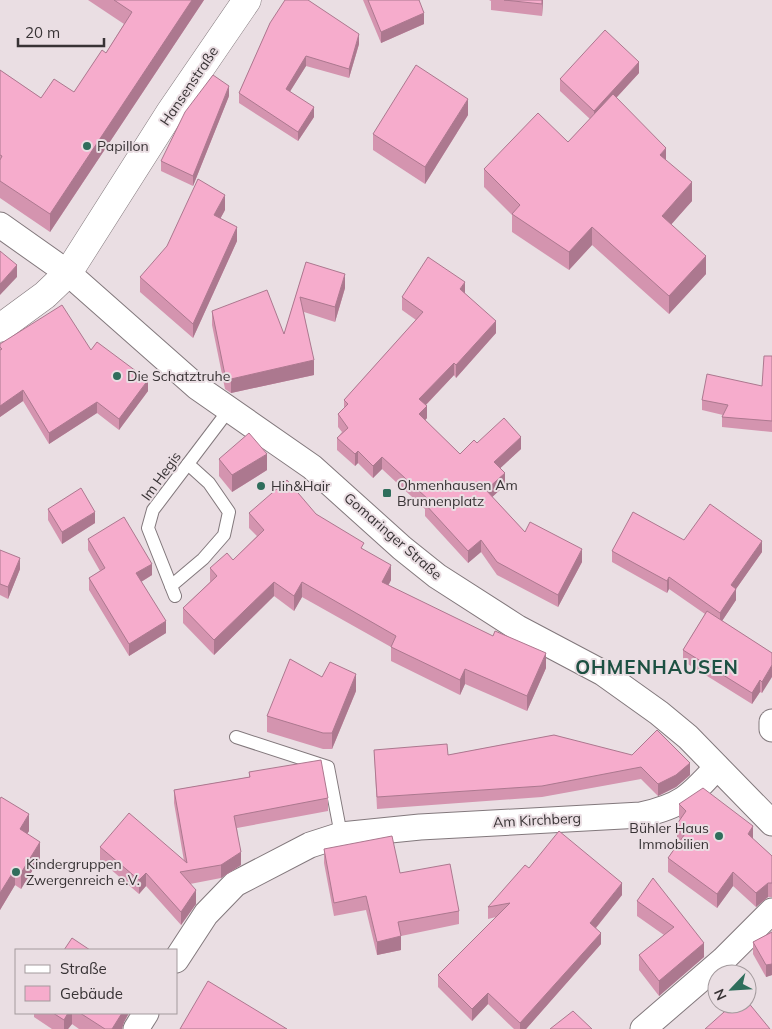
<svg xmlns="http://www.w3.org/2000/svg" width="772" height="1029" font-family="Mulish,sans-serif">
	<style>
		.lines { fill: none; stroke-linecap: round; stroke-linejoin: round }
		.service-casing { stroke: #82787c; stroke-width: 14 }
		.minor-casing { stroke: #82787c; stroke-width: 27 }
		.tertiary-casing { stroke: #82787c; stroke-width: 29 }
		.service { stroke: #fff; stroke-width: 12 }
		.minor { stroke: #fff; stroke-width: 25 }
		.tertiary { stroke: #fff; stroke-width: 28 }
		.wall { fill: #d494af }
		.shaded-wall { fill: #ac788f }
		.building { fill: #f6accc; stroke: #ac788f }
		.poi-dot { fill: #2f6e5c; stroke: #eadee3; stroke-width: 2 }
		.labels { text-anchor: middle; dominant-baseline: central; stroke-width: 4; stroke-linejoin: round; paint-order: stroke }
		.street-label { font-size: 14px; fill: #383335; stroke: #eadee3 }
		.poi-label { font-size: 14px; fill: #383335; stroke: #eadee3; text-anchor: start }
		.district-label { font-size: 19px; font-weight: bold; letter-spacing: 1px; fill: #1d5042; stroke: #eadee3 }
	</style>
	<rect width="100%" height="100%" fill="#eadee3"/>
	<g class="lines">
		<!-- service casing -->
		<g class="service-casing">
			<g id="service">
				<path d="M 171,586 L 203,559 L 224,535 L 229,512 L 209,483 L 188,464"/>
				<path d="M 175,596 L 148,528 L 153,510 L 228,411"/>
				<path d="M 236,737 L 328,767 L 341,835"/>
			</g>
		</g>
		<!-- minor casing -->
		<g class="minor-casing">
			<g id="minor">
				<path d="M 0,225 L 68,273 L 197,387 L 312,467 L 402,548 L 437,576 L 518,628 L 603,673 L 659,713 L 688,737 L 772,823"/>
				<path d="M 772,722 L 772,729"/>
				<path d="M 176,960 L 206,914 L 235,884 L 310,845 L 341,835 L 420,827 L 641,815 C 681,806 690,797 717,767"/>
				<path d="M 136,1029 L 146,1013"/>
				<path d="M 643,1029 L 723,960 L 772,911"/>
			</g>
		</g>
		<!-- tertiary casing -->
		<g class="tertiary-casing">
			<path id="tertiary" d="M 0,328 L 45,295 L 68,273 L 169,114 L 247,0"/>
		</g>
		<!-- service -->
		<use href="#service" class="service"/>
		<!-- minor -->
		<use href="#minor" class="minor"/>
		<!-- tertiary -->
		<use href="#tertiary" class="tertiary"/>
	</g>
	<!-- wall -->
	<g class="wall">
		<path d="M 88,0 L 204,0 L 50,232 L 0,198 L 0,70 L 41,98 L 74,92 L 106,53 L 124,24 Z"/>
		<path d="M 363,0 L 419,0 L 424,24 L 381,43 Z"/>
		<path d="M 489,0 L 543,0 L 542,16 L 491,10 L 491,1 Z"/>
		<path d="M 270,23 L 359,44 L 349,78 L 306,66 L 290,91 L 314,117 L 298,141 L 239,103 L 239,93 Z"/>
		<path d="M 639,73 L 616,98 L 666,160 L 692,201 L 671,224 L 706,274 L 669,314 L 592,245 L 569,270 L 512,232 L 512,215 L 484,187 L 484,169 L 568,142 L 590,119 L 560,91 L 560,79 Z"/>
		<path d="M 229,96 L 193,186 L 161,171 L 161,161 Z"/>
		<path d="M 468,115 L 425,184 L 373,150 L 373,134 Z"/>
		<path d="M 225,210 L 220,219 L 237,241 L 193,338 L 140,292 L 140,277 Z"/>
		<path d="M 306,262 L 345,288 L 335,322 L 304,312 L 314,375 L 231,393 L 225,389 L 212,325 L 212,311 L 284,334 Z"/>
		<path d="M 465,294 L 496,333 L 456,378 L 454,375 L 426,405 L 427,418 L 425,420 L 460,454 L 477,443 L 521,449 L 500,468 L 505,485 L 492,497 L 525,532 L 582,562 L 558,607 L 497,575 L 481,552 L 468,563 L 425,516 L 425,509 L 382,469 L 373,478 L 358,463 L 355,466 L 337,450 L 337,438 L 342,432 L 338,427 L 338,414 L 344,408 L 344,400 L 416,320 L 402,310 L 402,297 Z"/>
		<path d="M 0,344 L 91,350 L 148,391 L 119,430 L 97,413 L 49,444 L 23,401 L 0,417 Z"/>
		<path d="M 772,356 L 772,432 L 722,427 L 722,417 L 723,415 L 702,410 L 702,400 L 762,386 Z"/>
		<path d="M 219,459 L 267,470 L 232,492 L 219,476 Z"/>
		<path d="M 48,509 L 95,523 L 62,544 L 48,520 Z"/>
		<path d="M 249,513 L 316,514 L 364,550 L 391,580 L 388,586 L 546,668 L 527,711 L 465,684 L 460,695 L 391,661 L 391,647 L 302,597 L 294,611 L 274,596 L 214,655 L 183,623 L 183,608 L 210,582 L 210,568 L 233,560 L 257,536 L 249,528 Z"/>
		<path d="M 88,539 L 152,575 L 141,582 L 166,633 L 129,656 L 89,590 L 89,578 L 100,571 L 88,550 Z"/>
		<path d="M 684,540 L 762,552 L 736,589 L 736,600 L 722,621 L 772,653 L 762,693 L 760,692 L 752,704 L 683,661 L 683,650 L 705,614 L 669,589 L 667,593 L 612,562 L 612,551 Z"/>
		<path d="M 0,550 L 20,569 L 8,599 L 0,595 Z"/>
		<path d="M 322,677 L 356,691 L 332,749 L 323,749 L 267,732 L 267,716 Z"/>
		<path d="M 554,735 L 690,775 L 676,787 L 658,796 L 641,779 L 542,797 L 377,809 L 374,750 L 448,755 Z"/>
		<path d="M 249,772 L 328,798 L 328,811 L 237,828 L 241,865 L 221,878 L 190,884 L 196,904 L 181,925 L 146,886 L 139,894 L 100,860 L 100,847 L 184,861 L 174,803 L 174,790 L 249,777 Z"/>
		<path d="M 0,799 L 29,831 L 27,834 L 40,858 L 21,889 L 15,885 L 0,910 Z"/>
		<path d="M 679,804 L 753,839 L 772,856 L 772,897 L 768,897 L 756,907 L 733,886 L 717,908 L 668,872 L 668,858 L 680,840 L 677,838 L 677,824 L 680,819 L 679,818 Z"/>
		<path d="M 324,849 L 400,873 L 459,911 L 459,924 L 401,936 L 401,950 L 377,955 L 366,910 L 334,916 L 324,863 Z"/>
		<path d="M 529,868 L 622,895 L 596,928 L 601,944 L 526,1029 L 514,1029 L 488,1004 L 472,1021 L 438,987 L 438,975 L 496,917 L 488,919 L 488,907 Z"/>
		<path d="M 637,901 L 704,943 L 704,957 L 659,996 L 639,970 L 639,955 L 664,935 L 637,916 Z"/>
		<path d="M 772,932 L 772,975 L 766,977 L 753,954 L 753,942 Z"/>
		<path d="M 34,1013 L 129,1013 L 124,1022 L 122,1029 L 79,1029 L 72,1024 L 68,1029 L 52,1029 L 34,1017 Z"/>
	</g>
	<!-- shaded-wall -->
	<g class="shaded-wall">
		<path d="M 192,0 L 204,0 L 50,232 L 50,214 Z"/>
		<path d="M 542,0 L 543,0 L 542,16 Z"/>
		<path d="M 424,13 L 424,24 L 381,43 L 381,32 Z"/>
		<path d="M 359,34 L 359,44 L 349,78 L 349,69 Z"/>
		<path d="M 306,56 L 306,66 L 286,98 L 286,89 Z"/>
		<path d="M 639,62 L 639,73 L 594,122 L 594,111 Z"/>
		<path d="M 229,86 L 229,96 L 193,186 L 193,176 Z"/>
		<path d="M 468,99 L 468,115 L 425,184 L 425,167 Z"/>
		<path d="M 314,107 L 314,117 L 298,141 L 298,132 Z"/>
		<path d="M 666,148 L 666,166 L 660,155 Z"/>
		<path d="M 692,182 L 692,201 L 662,235 L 662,216 Z"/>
		<path d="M 225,195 L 225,210 L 214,230 L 214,215 Z"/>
		<path d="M 237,227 L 237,241 L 193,338 L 193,324 Z"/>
		<path d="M 592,227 L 592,245 L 569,270 L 569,252 Z"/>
		<path d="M 706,256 L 706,274 L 669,314 L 669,296 Z"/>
		<path d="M 17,265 L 17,277 L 0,295 L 0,284 Z"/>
		<path d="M 345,274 L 345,288 L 335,322 L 335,307 Z"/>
		<path d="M 465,282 L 465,295 L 460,289 Z"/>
		<path d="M 496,321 L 496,333 L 456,378 L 456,365 Z"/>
		<path d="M 314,360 L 314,375 L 231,393 L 231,379 Z"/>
		<path d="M 454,363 L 454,375 L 419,412 L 419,399 Z"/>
		<path d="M 148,380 L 148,391 L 119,430 L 119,419 Z"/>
		<path d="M 23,390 L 23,401 L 0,417 L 0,406 Z"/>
		<path d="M 97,402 L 97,413 L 49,444 L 49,433 Z"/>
		<path d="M 427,406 L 427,418 L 419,427 L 419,414 Z"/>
		<path d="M 521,437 L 521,449 L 494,474 L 494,462 Z"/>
		<path d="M 358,451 L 358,463 L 355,466 L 355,454 Z"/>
		<path d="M 267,454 L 267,470 L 232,492 L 232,475 Z"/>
		<path d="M 382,457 L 382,469 L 373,478 L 373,466 Z"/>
		<path d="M 505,473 L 505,485 L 486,503 L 486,490 Z"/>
		<path d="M 95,512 L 95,523 L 62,544 L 62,532 Z"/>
		<path d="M 481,540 L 481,552 L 468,563 L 468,551 Z"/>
		<path d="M 762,541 L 762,552 L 736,589 L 736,600 L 720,624 L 720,613 L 731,585 Z"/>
		<path d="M 582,549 L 582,562 L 558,607 L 558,595 Z"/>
		<path d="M 20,558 L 20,569 L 8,599 L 8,587 Z"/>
		<path d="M 152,564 L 152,575 L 136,585 L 136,573 Z"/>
		<path d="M 391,565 L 391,580 L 382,597 L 382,582 Z"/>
		<path d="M 669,577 L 669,589 L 667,593 L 667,581 Z"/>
		<path d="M 274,582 L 274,596 L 214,655 L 214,640 Z"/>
		<path d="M 302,582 L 302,597 L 294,611 L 294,596 Z"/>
		<path d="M 166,621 L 166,633 L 129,656 L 129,644 Z"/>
		<path d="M 546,653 L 546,668 L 527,711 L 527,696 Z"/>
		<path d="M 772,665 L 772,677 L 762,693 L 762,682 Z"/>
		<path d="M 465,669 L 465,684 L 460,695 L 460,680 Z"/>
		<path d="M 356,674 L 356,691 L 332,749 L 332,733 Z"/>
		<path d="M 760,680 L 760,692 L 752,704 L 752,693 Z"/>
		<path d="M 690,763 L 690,775 L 676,787 L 658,796 L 658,784 Z"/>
		<path d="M 29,814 L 29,831 L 20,846 L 20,829 Z"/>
		<path d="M 753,826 L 753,840 L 748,834 Z"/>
		<path d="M 40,842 L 40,858 L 21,889 L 21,873 Z"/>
		<path d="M 241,852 L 241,865 L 221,878 L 221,865 Z"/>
		<path d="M 15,869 L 15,885 L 0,910 L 0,893 Z"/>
		<path d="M 733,872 L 733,886 L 717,908 L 717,894 Z"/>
		<path d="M 146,873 L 146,886 L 139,894 L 139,880 Z"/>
		<path d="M 622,883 L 622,895 L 590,935 L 590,923 Z"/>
		<path d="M 768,883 L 768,897 L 756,907 L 756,893 Z"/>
		<path d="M 196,890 L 196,904 L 181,925 L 181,912 Z"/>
		<path d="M 601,933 L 601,944 L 526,1029 L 520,1029 L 520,1023 Z"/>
		<path d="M 401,936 L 401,950 L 377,955 L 377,942 Z"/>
		<path d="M 704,943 L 704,957 L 659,996 L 659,981 Z"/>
		<path d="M 772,964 L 772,975 L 766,977 L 766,965 Z"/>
		<path d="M 488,993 L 488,1004 L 472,1021 L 472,1009 Z"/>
		<path d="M 68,1013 L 72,1013 L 72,1024 L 68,1029 L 64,1029 L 64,1020 Z"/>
		<path d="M 122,1013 L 129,1013 L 124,1022 L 122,1029 L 112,1029 Z"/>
	</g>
	<!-- building -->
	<g class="building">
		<path d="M 114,0 L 192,0 L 50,214 L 0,181 L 0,160 L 2,156 L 0,155 L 0,70 L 41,98 L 54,79 L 74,92 L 102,50 L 106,53 L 132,12 Z"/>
		<path d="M 285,0 L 308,0 L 359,34 L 349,69 L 306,56 L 286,89 L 314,107 L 298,132 L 239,93 L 270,23 Z"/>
		<path d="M 368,0 L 419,0 L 424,13 L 381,32 Z"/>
		<path d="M 504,0 L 542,0 L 542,4 Z"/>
		<path d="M 605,30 L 639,62 L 594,111 L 560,79 Z"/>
		<path d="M 416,65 L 468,99 L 425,167 L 373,134 Z"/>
		<path d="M 213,75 L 229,86 L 193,176 L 161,161 L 185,112 Z"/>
		<path d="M 613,94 L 666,148 L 660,155 L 692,182 L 662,216 L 706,256 L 669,296 L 592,227 L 569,252 L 512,214 L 520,205 L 484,169 L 538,113 L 568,142 Z"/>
		<path d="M 198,179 L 225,195 L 214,215 L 237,227 L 193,324 L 140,277 L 167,246 Z"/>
		<path d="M 0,251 L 17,265 L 0,284 Z"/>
		<path d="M 428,257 L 465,282 L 460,289 L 496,321 L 456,365 L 454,363 L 419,399 L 427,406 L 419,414 L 460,454 L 474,440 L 477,443 L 504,418 L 521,437 L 494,462 L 505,473 L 486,490 L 525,532 L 530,522 L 582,549 L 558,595 L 497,562 L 481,540 L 468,551 L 425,504 L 429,500 L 382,457 L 373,466 L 358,451 L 355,454 L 337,438 L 348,428 L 338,414 L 348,404 L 344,400 L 423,312 L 402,297 Z"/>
		<path d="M 306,262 L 345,274 L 335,307 L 300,297 L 314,360 L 231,379 L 225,375 L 212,311 L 267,290 L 284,334 Z"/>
		<path d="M 62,305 L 91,350 L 97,342 L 148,380 L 119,419 L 97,402 L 49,433 L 23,390 L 0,406 L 0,350 L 2,349 L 0,347 L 0,344 Z"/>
		<path d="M 764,356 L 772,356 L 772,421 L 722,417 L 728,405 L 702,400 L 707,374 L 762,386 Z"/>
		<path d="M 249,433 L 267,454 L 232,475 L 219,459 Z"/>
		<path d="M 287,480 L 316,514 L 364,543 L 361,548 L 391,565 L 382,582 L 493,636 L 495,631 L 546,653 L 527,696 L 465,669 L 460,680 L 391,647 L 396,636 L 302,582 L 294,596 L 274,582 L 214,640 L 183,608 L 217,576 L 210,568 L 227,553 L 233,560 L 264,530 L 249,513 Z"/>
		<path d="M 81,488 L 95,512 L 62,532 L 48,509 Z"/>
		<path d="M 710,504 L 762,541 L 731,585 L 736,589 L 720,613 L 669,577 L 667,581 L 612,551 L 633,512 L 684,540 Z"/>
		<path d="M 124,517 L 152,564 L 136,573 L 166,621 L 129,644 L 89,578 L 105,568 L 88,539 Z"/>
		<path d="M 0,550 L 20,558 L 8,587 L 0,584 Z"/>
		<path d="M 707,611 L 772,653 L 772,665 L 762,682 L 760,680 L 752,693 L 683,650 Z"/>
		<path d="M 290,659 L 322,677 L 330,662 L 356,674 L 332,733 L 323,733 L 267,716 Z"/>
		<path d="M 657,730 L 690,763 L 676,775 L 658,784 L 641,767 L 542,786 L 377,797 L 374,750 L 447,744 L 448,755 L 554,735 L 632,755 Z"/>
		<path d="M 321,760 L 328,798 L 234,816 L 241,852 L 221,865 L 180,872 L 196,890 L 181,912 L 146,873 L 139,880 L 100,847 L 129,813 L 187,863 L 174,790 L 250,777 L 249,772 Z"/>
		<path d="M 703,788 L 753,826 L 748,834 L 772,856 L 772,883 L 768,883 L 756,893 L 733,872 L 717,894 L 668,858 L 687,831 L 677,824 L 686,811 L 679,804 Z"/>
		<path d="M 1,797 L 29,814 L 20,829 L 40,842 L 21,873 L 15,869 L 0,893 L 0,799 Z"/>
		<path d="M 559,831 L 622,883 L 590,923 L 601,933 L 520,1023 L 488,993 L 472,1009 L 438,975 L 510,903 L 488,907 L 525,865 L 529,868 Z"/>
		<path d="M 392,836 L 400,873 L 450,864 L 459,911 L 398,922 L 401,936 L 377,942 L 366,896 L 334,903 L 324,849 Z"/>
		<path d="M 653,878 L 704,943 L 659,981 L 639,955 L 674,927 L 637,901 Z"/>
		<path d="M 772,932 L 772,964 L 766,965 L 753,942 Z"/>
		<path d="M 72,938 L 90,950 L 64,950 Z"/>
		<path d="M 208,981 L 287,1029 L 180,1029 Z"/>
		<path d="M 747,1001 L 770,1029 L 705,1029 L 733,1004 L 747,1004 Z"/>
		<path d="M 573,1011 L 592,1029 L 550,1029 Z"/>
		<path d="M 53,1013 L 68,1013 L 64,1020 Z"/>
		<path d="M 80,1013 L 122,1013 L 112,1029 L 105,1029 Z"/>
	</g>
	<!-- markers -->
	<g class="poi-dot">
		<circle cx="87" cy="146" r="5"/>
		<circle cx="117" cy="376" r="5"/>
		<circle cx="261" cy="486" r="5"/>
		<rect x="382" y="488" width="10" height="10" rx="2.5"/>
		<circle cx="719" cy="836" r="5"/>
		<circle cx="16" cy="872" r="5"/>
	</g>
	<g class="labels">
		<!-- street labels -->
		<g class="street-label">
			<text transform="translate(189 86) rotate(-56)">Hansenstraße</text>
			<text transform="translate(161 476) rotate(-54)">Im Hegis</text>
			<text transform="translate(393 536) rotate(41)">Gomaringer Straße</text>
			<text transform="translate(537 820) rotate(-3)">Am Kirchberg</text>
		</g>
		<!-- poi labels -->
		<g class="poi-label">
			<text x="97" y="146">Papillon</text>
			<text x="127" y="376">Die Schatztruhe</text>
			<text x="397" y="485">Ohmenhausen Am<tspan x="397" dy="16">Brunnenplatz</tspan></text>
			<text x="271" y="486">Hin&amp;Hair</text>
			<text x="709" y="828" text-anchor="end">Bühler Haus<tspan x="709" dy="16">Immobilien</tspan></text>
			<text x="26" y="864">Kindergruppen<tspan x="26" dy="16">Zwergenreich e.V.</tspan></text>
		</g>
		<!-- district labels -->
		<g class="district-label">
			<text x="657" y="667">OHMENHAUSEN</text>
		</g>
	</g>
	<!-- legend -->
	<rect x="15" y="949" width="162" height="65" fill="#eadee3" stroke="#a39a9d"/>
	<rect x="25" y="965" width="25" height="8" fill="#ffffff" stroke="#a39a9d"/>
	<text x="60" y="974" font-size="15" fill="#383335">Straße</text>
	<rect x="25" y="986" width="25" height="15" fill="#f6accc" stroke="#a39a9d"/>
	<text x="60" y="999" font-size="15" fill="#383335">Gebäude</text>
	<!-- north arrow -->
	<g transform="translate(732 989) rotate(245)"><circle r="24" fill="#eadee3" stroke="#a39a9d"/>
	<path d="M0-4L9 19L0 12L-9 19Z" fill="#2f6e5c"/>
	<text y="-8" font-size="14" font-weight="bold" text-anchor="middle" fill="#383335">N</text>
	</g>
	<!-- scale -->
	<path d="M18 38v8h86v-8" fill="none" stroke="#383335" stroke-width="2.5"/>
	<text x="25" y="38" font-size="15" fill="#383335" stroke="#eadee3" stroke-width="4" paint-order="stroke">20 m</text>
</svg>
